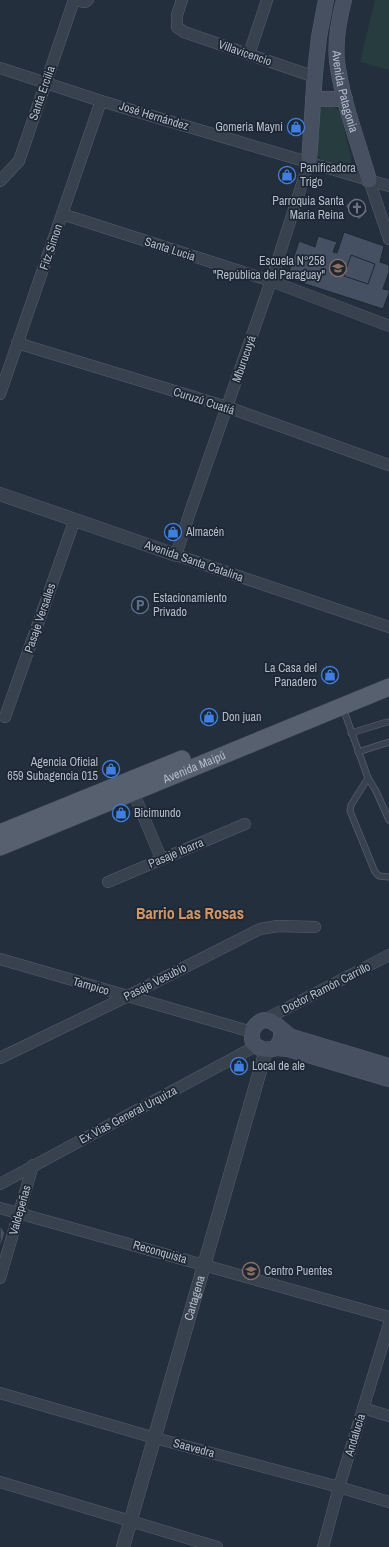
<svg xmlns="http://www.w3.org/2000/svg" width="389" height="1547" font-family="'Archivo Narrow',sans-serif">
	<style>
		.green { fill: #263c3f }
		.building { fill: #455162; stroke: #1f2835; fill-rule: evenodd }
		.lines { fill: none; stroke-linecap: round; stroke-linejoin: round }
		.service-casing { stroke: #565f6c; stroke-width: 7 }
		.minor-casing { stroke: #565f6c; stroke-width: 12 }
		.tertiary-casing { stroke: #565f6c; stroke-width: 14 }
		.secondary-casing { stroke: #565f6c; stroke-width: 16 }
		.primary-casing { stroke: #414a57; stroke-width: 18 }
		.service { stroke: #38414e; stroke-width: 5.5 }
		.minor { stroke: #38414e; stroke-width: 11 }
		.tertiary { stroke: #38414e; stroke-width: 13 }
		.secondary { stroke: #465061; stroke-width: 15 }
		.primary { stroke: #56606e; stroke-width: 17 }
		.labels { text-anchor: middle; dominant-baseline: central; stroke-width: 3.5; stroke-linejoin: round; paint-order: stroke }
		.street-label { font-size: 12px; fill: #b4bcc9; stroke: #1d2633 }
		.poi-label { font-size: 12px; fill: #b4bcc9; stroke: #1d2633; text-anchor: start }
		.district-label { font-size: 16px; font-weight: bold; fill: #d59563; stroke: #1d2633 }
	</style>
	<rect width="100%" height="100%" fill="#242f3e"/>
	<!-- green -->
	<g class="green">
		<path d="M 375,0 L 389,0 L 389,70 L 360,62 Z"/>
		<path d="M 326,106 L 333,107 L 340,111 L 352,162 L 349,167 L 322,160 L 315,151 L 319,110 Z"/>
	</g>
	<!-- building -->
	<g class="building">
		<path d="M 355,197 L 368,211 L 359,220 L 345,206 Z"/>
		<path d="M 344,232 L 384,246 L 380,262 L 389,265 L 389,272 L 383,289 L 389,290 L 389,293 L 383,309 L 287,278 L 299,241 L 315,247 L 318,236 L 337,242 L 333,252 L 337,253 ZM 351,255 L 375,264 L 368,284 L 344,276 Z"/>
		<path d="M 344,232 L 384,246 L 380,262 L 389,265 L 389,272 L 383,289 L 389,290 L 389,293 L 383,309 L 287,278 L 299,241 L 315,247 L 318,236 L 337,242 L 333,252 L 337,253 Z"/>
		<path d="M 351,255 L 375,264 L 368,284 L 344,276 Z"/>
		<path d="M 0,1225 L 5,1233 L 0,1249 Z"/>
	</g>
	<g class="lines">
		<!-- service casing -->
		<g class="service-casing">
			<g id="service">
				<path d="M 343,708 L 368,778 L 376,791 L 389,820"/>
				<path d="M 351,733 L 387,722"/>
				<path d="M 358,752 L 389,742"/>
				<path d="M 368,778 L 351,805 L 350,811 L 375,872 L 379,876 L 389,877"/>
			</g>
		</g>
		<!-- minor casing -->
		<g class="minor-casing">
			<g id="minor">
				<path d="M 75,0 L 85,2 L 88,0"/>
				<path d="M 182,0 L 177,15 L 177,27 L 184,32 L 315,77"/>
				<path d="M 249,54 L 267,0"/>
				<path d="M 0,68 L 101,101 L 389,186"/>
				<path d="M 309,162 L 271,281 L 190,512 L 176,555 L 389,627"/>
				<path d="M 369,180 L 389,239"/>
				<path d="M 0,181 L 19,161 L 74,0"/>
				<path d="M 62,214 L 271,281 L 389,326"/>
				<path d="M 17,343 L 227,407 L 389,465"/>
				<path d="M 0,394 L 101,101"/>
				<path d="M 5,717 L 75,519"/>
				<path d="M 131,787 L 161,858"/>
				<path d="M 108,882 L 245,824"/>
				<path d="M 0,959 L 252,1032"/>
				<path d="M 262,1021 L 389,955"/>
				<path d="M 0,1058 L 128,996 L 260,929 L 278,926 L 315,927"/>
				<path d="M 0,1184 L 256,1046"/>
				<path d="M 0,1208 L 389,1317"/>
				<path d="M 0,1278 L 33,1165"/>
				<path d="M 0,1393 L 155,1438 L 339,1487 L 389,1502"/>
				<path d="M 363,1408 L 389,1416"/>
				<path d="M 0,1482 L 217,1547"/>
				<path d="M 323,1547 L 339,1487 L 389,1324"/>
			</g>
		</g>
		<!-- tertiary casing -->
		<g class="tertiary-casing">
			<g id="tertiary">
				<path d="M 0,494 L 176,555"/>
				<path id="s1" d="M 123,1547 L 266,1050"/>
			</g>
		</g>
		<!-- secondary casing -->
		<g class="secondary-casing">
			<g id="secondary">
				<path id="s2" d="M 344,0 C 339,19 335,42 337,61 C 342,101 358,141 369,180"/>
				<path d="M 313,99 L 345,99"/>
				<path d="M 309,162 L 315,73 L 319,37 L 326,0"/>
				<path d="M 281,1029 L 281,1039 L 276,1048 C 266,1051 260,1050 253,1043 C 251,1036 251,1030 256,1025 C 269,1011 281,1031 292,1037 L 389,1066"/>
				<path d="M 276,1048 L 288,1049 L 389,1079"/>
			</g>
		</g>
		<!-- primary casing -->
		<g class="primary-casing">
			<g id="primary">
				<path d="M 0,833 L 182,759"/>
				<path id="s3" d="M 0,847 L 389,687"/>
			</g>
		</g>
		<!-- service -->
		<use href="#service" class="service"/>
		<!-- minor -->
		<use href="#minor" class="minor"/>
		<!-- tertiary -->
		<use href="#tertiary" class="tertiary"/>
		<!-- secondary -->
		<use href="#secondary" class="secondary"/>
		<!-- primary -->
		<use href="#primary" class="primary"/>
	</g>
	<!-- icons -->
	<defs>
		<g id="shop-ring" transform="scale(0.9)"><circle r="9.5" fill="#1d2633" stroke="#3f7fe0" stroke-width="1.5"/><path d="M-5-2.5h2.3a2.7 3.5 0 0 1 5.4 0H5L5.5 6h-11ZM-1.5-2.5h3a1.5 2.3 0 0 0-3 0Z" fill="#3f7fe0"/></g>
		<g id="church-ring" transform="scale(0.9)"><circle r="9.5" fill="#1d2633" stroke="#6b7280" stroke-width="1.5"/><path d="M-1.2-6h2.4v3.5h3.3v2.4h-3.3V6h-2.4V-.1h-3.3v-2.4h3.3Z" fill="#6b7280"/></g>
		<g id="school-ring" transform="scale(0.9)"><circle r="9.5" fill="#1d2633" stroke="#8d6e63" stroke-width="1.5"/><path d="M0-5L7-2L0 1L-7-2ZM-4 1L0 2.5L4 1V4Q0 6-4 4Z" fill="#8d6e63"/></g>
		<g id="parking-ring" transform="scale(0.9)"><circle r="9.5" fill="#1d2633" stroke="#5c6f8a" stroke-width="1.5"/><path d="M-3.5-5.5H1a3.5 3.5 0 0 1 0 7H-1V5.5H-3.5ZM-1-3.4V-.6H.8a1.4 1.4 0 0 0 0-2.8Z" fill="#5c6f8a"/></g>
	</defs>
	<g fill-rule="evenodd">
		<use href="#shop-ring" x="296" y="127"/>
		<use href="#shop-ring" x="287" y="175"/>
		<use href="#church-ring" x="357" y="208"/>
		<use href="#school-ring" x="338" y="268"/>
		<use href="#shop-ring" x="173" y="532"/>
		<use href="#parking-ring" x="140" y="605"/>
		<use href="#shop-ring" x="330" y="675"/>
		<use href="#shop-ring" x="209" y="717"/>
		<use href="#shop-ring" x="111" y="769"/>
		<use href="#shop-ring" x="121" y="813"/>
		<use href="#shop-ring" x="239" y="1066"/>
		<use href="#school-ring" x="251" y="1271"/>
	</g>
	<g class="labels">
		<!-- street labels -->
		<g class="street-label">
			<text transform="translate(245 53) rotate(19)">Villavicencio</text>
			<text stroke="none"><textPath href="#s2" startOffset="93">Avenida Patagonia</textPath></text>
			<text transform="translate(42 93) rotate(-71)">Santa Ercilia</text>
			<text transform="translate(154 116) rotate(17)">José Hernández</text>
			<text transform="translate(51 247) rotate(-71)">Fitz Simon</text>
			<text transform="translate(170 249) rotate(18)">Santa Lucia</text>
			<text transform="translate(244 359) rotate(-71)">Mburucuyá</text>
			<text transform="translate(204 401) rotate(18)">Curuzú Cuatiá</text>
			<text transform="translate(194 561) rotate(19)">Avenida Santa Catalina</text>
			<text transform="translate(40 618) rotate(-71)">Pasaje Versalles</text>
			<text stroke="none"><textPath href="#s3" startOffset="210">Avenida Maipú</textPath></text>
			<text transform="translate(176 853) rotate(-23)">Pasaje Ibarra</text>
			<text transform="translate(155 982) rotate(-27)">Pasaje Vesubio</text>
			<text transform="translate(91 986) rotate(16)">Tampico</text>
			<text transform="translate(326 988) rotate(-27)">Doctor Ramón Carrillo</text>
			<text transform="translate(128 1115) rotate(-28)">Ex Vias General Urquiza</text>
			<text transform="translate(20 1210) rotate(-74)">Valdepeñas</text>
			<text transform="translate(160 1252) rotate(16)">Reconquista</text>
			<text stroke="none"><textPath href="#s1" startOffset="259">Cartagena</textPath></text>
			<text transform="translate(355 1435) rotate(-73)">Andalucía</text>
			<text transform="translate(194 1448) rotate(15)">Saavedra</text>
		</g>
		<!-- poi labels -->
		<g class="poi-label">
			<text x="283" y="127" text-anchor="end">Gomeria Mayni</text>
			<text x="300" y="168">Panificadora<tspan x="300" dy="14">Trigo</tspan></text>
			<text x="344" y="201" text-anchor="end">Parroquia Santa<tspan x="344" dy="14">María Reina</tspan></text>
			<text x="325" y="261" text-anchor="end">Escuela N°258<tspan x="325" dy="14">"República del Paraguay"</tspan></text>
			<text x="186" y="532">Almacén</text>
			<text x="153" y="598">Estacionamiento<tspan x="153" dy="14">Privado</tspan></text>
			<text x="317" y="668" text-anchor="end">La Casa del<tspan x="317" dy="14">Panadero</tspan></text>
			<text x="222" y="717">Don juan</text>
			<text x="98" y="762" text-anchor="end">Agencia Oficial<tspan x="98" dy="14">659 Subagencia 015</tspan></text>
			<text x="134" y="813">Bicimundo</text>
			<text x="252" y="1066">Local de ale</text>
			<text x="264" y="1271">Centro Puentes</text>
		</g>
		<!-- district labels -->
		<g class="district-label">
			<text x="190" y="913">Barrio Las Rosas</text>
		</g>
	</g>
</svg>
